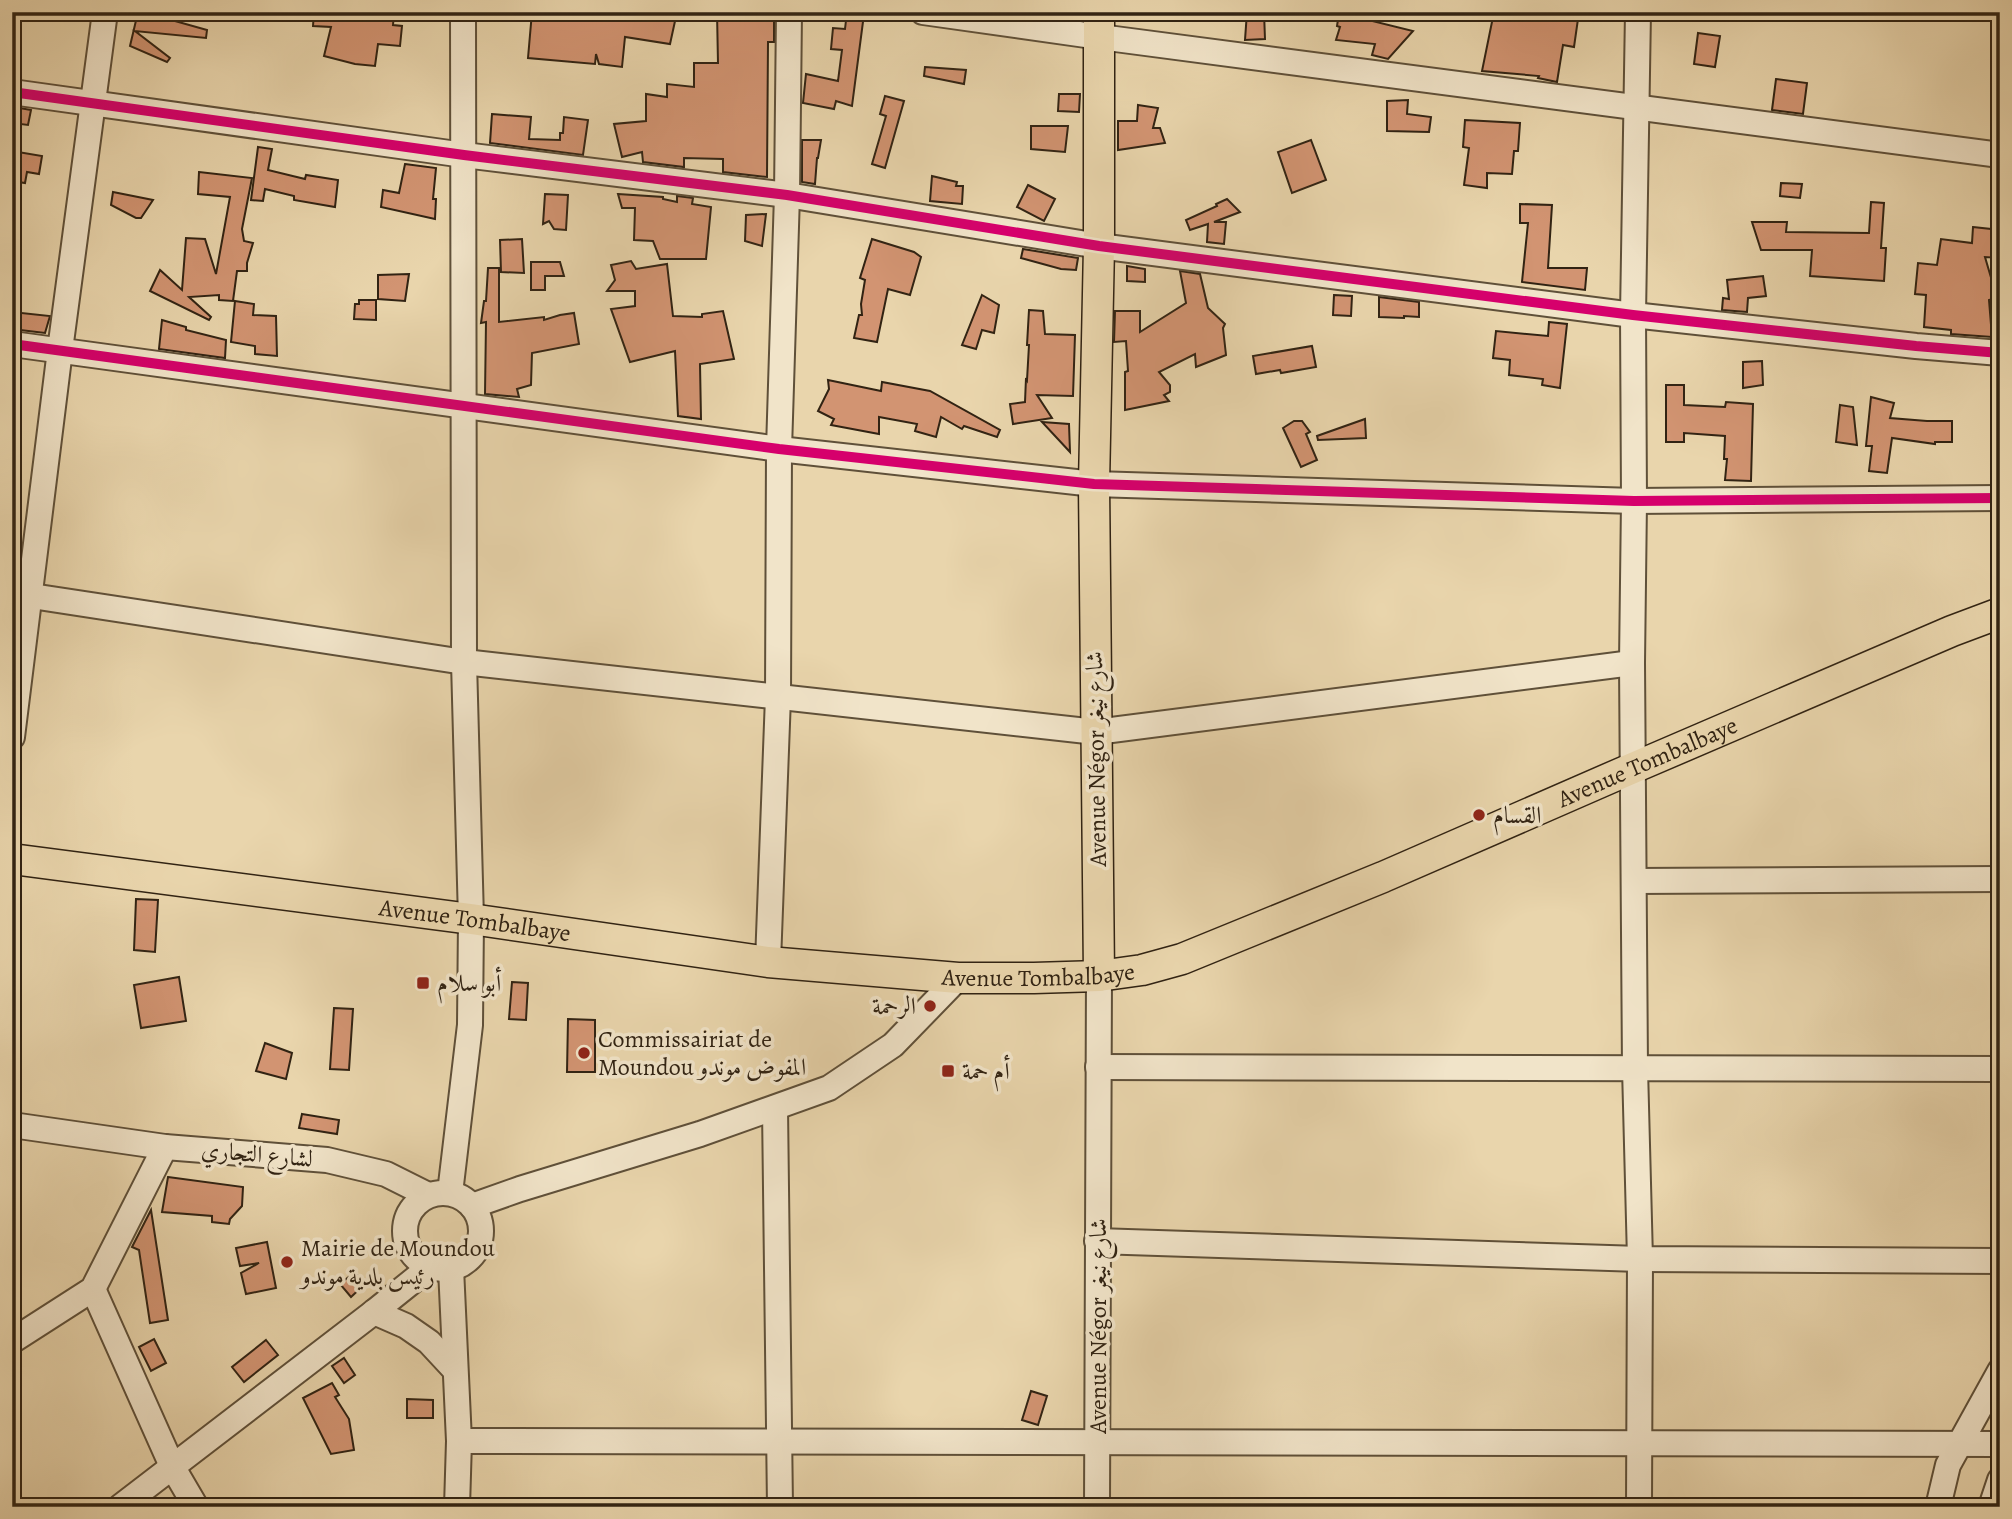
<svg xmlns="http://www.w3.org/2000/svg" width="2012" height="1519" font-family="Alegreya,Amiri,serif">
	<style>
		.lines { fill: none; stroke-linecap: round; stroke-linejoin: round }
		.stream { stroke: #707b73; stroke-width: 5 }
		.building { fill: #d29472; stroke: #312313; stroke-width: 2 }
		.minor-casing { stroke: #5f5039; stroke-width: 28 }
		.major-casing { stroke: #312313; stroke-width: 33 }
		.minor { stroke: #f1e4c9; stroke-width: 24 }
		.major { stroke: #e9d5ac; stroke-width: 30 }
		.cycleway-casing { stroke: #f1e4c9; stroke-width: 15 }
		.cycleway { stroke: #d6006c; stroke-width: 10 }
		.poi-dot { fill: #8f2418; stroke: #f1e4c9; stroke-width: 2.5 }
		.labels { text-anchor: middle; dominant-baseline: central; stroke-width: 7; stroke-linejoin: round; paint-order: stroke }
		.street-label { font-size: 24px; fill: #312313; stroke: #f1e4c9 }
		.poi-label { font-size: 24px; fill: #312313; stroke: #f1e4c9; text-anchor: start }
	</style>
	<rect width="100%" height="100%" fill="#e9d5ac"/>
	<filter id="stains"><feTurbulence type="fractalNoise" baseFrequency=".00286" numOctaves="4"/><feColorMatrix values="0 0 0 0 .2 0 0 0 0 .09 0 0 0 0 .02 0 0 0 .5 -.17"/></filter>
	<radialGradient id="worn" r=".72"><stop offset=".6" stop-color="#630" stop-opacity="0"/><stop offset="1" stop-color="#630" stop-opacity=".3"/></radialGradient>
	<g class="lines">
		<!-- stream -->
		<path class="stream" d="M 1994,1474 L 2000,1457"/>
	</g>
	<!-- building -->
	<g class="building">
		<path d="M 138,12 L 143,12 L 207,30 L 206,38 L 135,31 L 170,58 L 167,62 L 130,46 Z"/>
		<path d="M 314,12 L 394,14 L 393,25 L 402,26 L 400,46 L 378,44 L 375,66 L 355,64 L 324,56 L 331,27 L 313,26 Z"/>
		<path d="M 532,12 L 677,12 L 670,44 L 625,37 L 622,67 L 599,64 L 596,54 L 595,64 L 528,58 Z"/>
		<path d="M 717,12 L 750,12 L 749,20 L 774,20 L 774,42 L 768,42 L 767,177 L 723,172 L 723,159 L 684,158 L 684,167 L 643,162 L 642,152 L 622,157 L 614,124 L 646,121 L 646,94 L 667,97 L 667,84 L 694,87 L 694,63 L 718,63 Z"/>
		<path d="M 847,12 L 864,14 L 852,106 L 836,101 L 834,109 L 803,103 L 806,74 L 838,81 L 842,50 L 831,49 L 833,28 L 845,29 Z"/>
		<path d="M 1247,12 L 1264,12 L 1265,39 L 1245,40 Z"/>
		<path d="M 1494,12 L 1579,12 L 1574,47 L 1563,45 L 1557,82 L 1538,78 L 1539,76 L 1482,71 Z"/>
		<path d="M 1339,13 L 1352,14 L 1352,16 L 1413,31 L 1388,59 L 1372,55 L 1375,44 L 1336,40 L 1340,27 L 1337,26 Z"/>
		<path d="M 1698,33 L 1720,36 L 1715,67 L 1694,64 Z"/>
		<path d="M 925,67 L 966,70 L 964,84 L 924,76 Z"/>
		<path d="M 1776,79 L 1807,83 L 1803,114 L 1772,110 Z"/>
		<path d="M 1059,94 L 1080,94 L 1079,112 L 1058,111 Z"/>
		<path d="M 885,96 L 904,101 L 885,168 L 872,164 L 886,116 L 880,114 Z"/>
		<path d="M 1408,100 L 1407,114 L 1431,117 L 1429,132 L 1387,131 L 1387,101 Z"/>
		<path d="M 1138,105 L 1158,108 L 1153,128 L 1160,128 L 1165,143 L 1118,150 L 1118,121 L 1137,121 Z"/>
		<path d="M 14,107 L 31,110 L 28,125 L 12,123 Z"/>
		<path d="M 492,114 L 531,117 L 529,139 L 560,140 L 560,133 L 563,133 L 564,117 L 588,120 L 583,155 L 490,143 Z"/>
		<path d="M 1465,120 L 1520,123 L 1518,151 L 1514,151 L 1512,174 L 1487,173 L 1487,188 L 1464,185 L 1469,148 L 1463,147 Z"/>
		<path d="M 1031,126 L 1068,126 L 1065,152 L 1031,149 Z"/>
		<path d="M 802,140 L 821,140 L 818,158 L 817,158 L 815,184 L 802,182 Z"/>
		<path d="M 1311,140 L 1326,180 L 1292,193 L 1278,152 Z"/>
		<path d="M 258,147 L 272,149 L 268,170 L 305,179 L 306,175 L 338,180 L 335,207 L 294,200 L 294,196 L 265,189 L 263,201 L 251,200 Z"/>
		<path d="M 12,151 L 42,156 L 39,174 L 27,172 L 25,183 L 12,181 Z"/>
		<path d="M 405,164 L 436,168 L 433,199 L 436,199 L 435,219 L 381,207 L 383,190 L 399,193 Z"/>
		<path d="M 199,172 L 252,178 L 242,229 L 244,241 L 253,243 L 247,263 L 247,271 L 237,271 L 233,301 L 219,300 L 219,295 L 189,297 L 211,317 L 209,320 L 150,291 L 160,270 L 182,290 L 186,238 L 205,239 L 216,274 L 230,197 L 198,194 Z"/>
		<path d="M 932,176 L 957,182 L 956,186 L 963,186 L 962,204 L 930,201 Z"/>
		<path d="M 1781,183 L 1802,184 L 1800,198 L 1780,196 Z"/>
		<path d="M 1028,185 L 1055,199 L 1044,221 L 1017,207 Z"/>
		<path d="M 113,192 L 153,200 L 141,218 L 136,218 L 111,205 Z"/>
		<path d="M 545,194 L 568,195 L 566,230 L 554,229 L 549,221 L 543,224 Z"/>
		<path d="M 618,194 L 663,197 L 663,199 L 677,202 L 677,196 L 693,198 L 692,204 L 711,207 L 706,259 L 660,259 L 653,241 L 634,240 L 635,208 L 622,208 Z"/>
		<path d="M 1227,199 L 1240,212 L 1214,222 L 1226,222 L 1224,244 L 1207,242 L 1208,224 L 1190,230 L 1186,220 L 1217,206 L 1216,204 Z"/>
		<path d="M 1871,202 L 1884,203 L 1881,248 L 1886,248 L 1884,281 L 1810,276 L 1812,250 L 1761,250 L 1752,222 L 1787,222 L 1786,232 L 1869,233 Z"/>
		<path d="M 1520,204 L 1552,205 L 1548,268 L 1587,268 L 1585,290 L 1522,282 L 1528,223 L 1520,223 Z"/>
		<path d="M 766,214 L 762,246 L 745,241 L 746,215 Z"/>
		<path d="M 1973,227 L 2000,230 L 2000,258 L 1985,257 L 1997,298 L 1989,300 L 1992,337 L 1951,334 L 1951,330 L 1924,327 L 1926,295 L 1915,294 L 1918,263 L 1937,265 L 1941,239 L 1972,243 Z"/>
		<path d="M 522,239 L 524,273 L 501,272 L 500,240 Z"/>
		<path d="M 872,239 L 914,252 L 921,257 L 910,295 L 888,289 L 877,342 L 854,338 L 859,315 L 862,315 L 861,304 L 865,280 L 860,278 Z"/>
		<path d="M 1023,249 L 1078,258 L 1076,270 L 1061,269 L 1021,258 Z"/>
		<path d="M 631,261 L 636,269 L 667,264 L 673,316 L 702,317 L 702,314 L 723,311 L 734,359 L 700,364 L 701,419 L 678,416 L 675,351 L 630,362 L 611,309 L 635,306 L 635,291 L 607,291 L 615,280 L 611,265 Z"/>
		<path d="M 531,262 L 560,262 L 564,276 L 545,276 L 545,290 L 531,290 Z"/>
		<path d="M 1127,266 L 1145,269 L 1145,282 L 1127,281 Z"/>
		<path d="M 488,268 L 499,268 L 499,322 L 544,317 L 544,320 L 560,315 L 574,313 L 579,344 L 532,353 L 531,385 L 517,389 L 519,397 L 485,394 L 486,322 L 481,323 L 484,301 L 486,301 Z"/>
		<path d="M 1180,271 L 1200,274 L 1208,308 L 1225,324 L 1223,328 L 1226,355 L 1196,367 L 1195,354 L 1159,372 L 1170,385 L 1170,392 L 1164,395 L 1169,401 L 1125,410 L 1125,372 L 1128,371 L 1126,341 L 1114,342 L 1115,311 L 1140,311 L 1140,332 L 1186,303 Z"/>
		<path d="M 409,274 L 405,301 L 378,299 L 378,275 Z"/>
		<path d="M 1763,276 L 1766,296 L 1748,298 L 1747,312 L 1722,310 L 1723,298 L 1729,299 L 1727,280 Z"/>
		<path d="M 982,295 L 999,305 L 994,333 L 982,330 L 976,349 L 962,345 Z"/>
		<path d="M 1334,295 L 1352,296 L 1351,316 L 1333,315 Z"/>
		<path d="M 1379,297 L 1419,302 L 1419,317 L 1404,316 L 1404,318 L 1379,317 Z"/>
		<path d="M 359,300 L 376,300 L 376,320 L 354,319 L 355,304 L 359,304 Z"/>
		<path d="M 235,301 L 254,304 L 253,315 L 276,316 L 277,356 L 255,354 L 255,346 L 231,342 Z"/>
		<path d="M 1029,310 L 1043,311 L 1045,334 L 1075,335 L 1073,396 L 1037,395 L 1052,418 L 1013,424 L 1010,404 L 1025,402 L 1026,378 L 1027,380 L 1029,345 L 1027,345 Z"/>
		<path d="M 12,312 L 50,316 L 45,333 L 12,329 Z"/>
		<path d="M 162,320 L 186,327 L 186,330 L 226,340 L 225,358 L 159,349 Z"/>
		<path d="M 1549,322 L 1567,324 L 1560,388 L 1542,385 L 1543,379 L 1509,375 L 1510,360 L 1493,358 L 1496,331 L 1548,336 Z"/>
		<path d="M 1312,346 L 1316,367 L 1281,373 L 1280,370 L 1256,374 L 1253,356 Z"/>
		<path d="M 1762,361 L 1763,385 L 1743,388 L 1743,362 Z"/>
		<path d="M 828,380 L 881,391 L 882,382 L 930,391 L 1000,430 L 997,437 L 964,426 L 962,429 L 941,417 L 936,437 L 915,431 L 917,424 L 879,417 L 879,434 L 831,425 L 834,419 L 818,411 L 829,389 Z"/>
		<path d="M 1666,385 L 1684,385 L 1684,405 L 1725,407 L 1726,402 L 1753,404 L 1751,481 L 1725,480 L 1727,459 L 1724,459 L 1725,436 L 1684,433 L 1684,442 L 1666,442 Z"/>
		<path d="M 1871,397 L 1894,403 L 1890,418 L 1927,421 L 1952,421 L 1952,442 L 1935,442 L 1935,444 L 1892,438 L 1887,473 L 1869,471 L 1872,446 L 1866,446 Z"/>
		<path d="M 1840,405 L 1853,407 L 1857,445 L 1836,442 Z"/>
		<path d="M 1365,419 L 1366,438 L 1318,440 L 1317,436 Z"/>
		<path d="M 1294,421 L 1302,421 L 1310,432 L 1306,434 L 1317,460 L 1301,467 L 1283,428 Z"/>
		<path d="M 1042,422 L 1069,424 L 1070,452 Z"/>
		<path d="M 136,899 L 158,900 L 155,952 L 134,950 Z"/>
		<path d="M 179,977 L 186,1021 L 141,1028 L 134,985 Z"/>
		<path d="M 512,982 L 528,983 L 526,1020 L 509,1019 Z"/>
		<path d="M 334,1008 L 353,1009 L 349,1070 L 330,1069 Z"/>
		<path d="M 568,1019 L 595,1020 L 595,1072 L 567,1072 Z"/>
		<path d="M 265,1043 L 292,1053 L 286,1079 L 256,1071 Z"/>
		<path d="M 302,1114 L 339,1120 L 337,1134 L 299,1128 Z"/>
		<path d="M 168,1177 L 243,1187 L 242,1206 L 230,1219 L 229,1224 L 212,1222 L 212,1216 L 162,1212 Z"/>
		<path d="M 151,1210 L 168,1320 L 150,1323 L 139,1250 L 132,1247 Z"/>
		<path d="M 267,1242 L 276,1288 L 246,1294 L 241,1273 L 259,1263 L 240,1266 L 236,1248 Z"/>
		<path d="M 355,1272 L 365,1284 L 351,1297 L 340,1284 Z"/>
		<path d="M 154,1339 L 166,1363 L 151,1371 L 139,1347 Z"/>
		<path d="M 266,1340 L 278,1355 L 244,1382 L 232,1367 Z"/>
		<path d="M 344,1358 L 355,1375 L 344,1383 L 332,1366 Z"/>
		<path d="M 332,1383 L 339,1395 L 335,1397 L 349,1419 L 354,1450 L 331,1454 L 303,1398 Z"/>
		<path d="M 1031,1391 L 1047,1396 L 1038,1425 L 1022,1420 Z"/>
		<path d="M 407,1399 L 433,1400 L 433,1418 L 407,1418 Z"/>
	</g>
	<g class="lines">
		<!-- minor casing -->
		<g class="minor-casing">
			<g id="minor">
				<path d="M 923,12 L 1100,37 L 2000,155"/>
				<path d="M 1638,12 L 1633,315 L 1634,501 L 1632,663 L 1635,1068 L 1640,1259 L 1639,1507"/>
				<path d="M 12,92 L 464,155 L 787,195 L 1099,246 L 1633,315 L 1916,346 L 2000,353"/>
				<path d="M 12,344 L 779,449 L 1094,484 L 1634,501 L 2000,498"/>
				<path d="M 12,593 L 464,662 L 1096,732 L 1632,663"/>
				<path d="M 12,737 L 60,350 L 105,12"/>
				<path d="M 1634,881 L 2000,879"/>
				<path d="M 768,962 L 778,697 L 779,449 L 787,195 L 789,12"/>
				<path d="M 1098,1067 L 2000,1069"/>
				<path d="M 775,1108 L 780,1507"/>
				<path d="M 12,1125 L 165,1147 L 327,1160 L 386,1174 L 428,1195"/>
				<path d="M 450,1193 L 470,1025 L 471,919 L 464,662 L 463,12"/>
				<circle cx="443" cy="1231" r="38"/>
				<path d="M 472,1206 L 520,1189 L 700,1134 L 829,1088 L 893,1045 L 958,978"/>
				<path d="M 1097,1241 L 1640,1259 L 2000,1261"/>
				<path d="M 451,1268 L 459,1441 L 457,1507"/>
				<path d="M 93,1289 L 172,1466 L 196,1507"/>
				<path d="M 374,1312 L 406,1326 L 429,1342 L 455,1370"/>
				<path d="M 12,1341 L 93,1289 L 165,1147"/>
				<path d="M 459,1441 C 972,1440 1486,1447 2000,1444"/>
				<path d="M 120,1507 L 374,1312 L 430,1267"/>
				<path d="M 1097,1507 L 1099,976"/>
				<path d="M 1938,1507 L 1948,1465 L 2000,1371"/>
				<path d="M 1991,1507 L 2000,1480"/>
			</g>
		</g>
		<!-- major casing -->
		<g class="major-casing">
			<g id="major">
				<path id="s1" d="M 12,859 L 471,919 L 768,962 L 958,978 L 1034,978 L 1099,976 L 1142,970 L 1182,959 L 1383,877 L 1633,768 L 1952,631 L 2000,613"/>
				<path d="M 1099,976 L 1094,484 L 1099,246 L 1099,12"/>
			</g>
		</g>
		<!-- minor -->
		<use href="#minor" class="minor"/>
		<!-- major -->
		<use href="#major" class="major"/>
		<!-- cycleway casing -->
		<g class="cycleway-casing">
			<g id="cycleway">
				<path d="M 12,92 L 464,155 L 787,195 L 1099,246 L 1633,315 L 1916,346 L 2000,353"/>
				<path d="M 12,344 L 779,449 L 1094,484 L 1634,501 L 2000,498"/>
			</g>
		</g>
		<!-- cycleway -->
		<use href="#cycleway" class="cycleway"/>
	</g>
	<!-- markers -->
	<g class="poi-dot">
		<circle cx="1479" cy="815" r="7"/>
		<rect x="416" y="976" width="14" height="14" rx="3.5"/>
		<circle cx="930" cy="1006" r="7"/>
		<circle cx="584" cy="1053" r="7"/>
		<rect x="941" y="1064" width="14" height="14" rx="3.5"/>
		<circle cx="287" cy="1262" r="7"/>
	</g>
	<g class="labels">
		<!-- street labels -->
		<g class="street-label">
			<text transform="translate(1096 759) rotate(-91)">Avenue Négor شارع نيغر</text>
			<text stroke="none"><textPath href="#s1" startOffset="1685">Avenue Tombalbaye</textPath></text>
			<text stroke="none"><textPath href="#s1" startOffset="467">Avenue Tombalbaye</textPath></text>
			<text stroke="none"><textPath href="#s1" startOffset="1034">Avenue Tombalbaye</textPath></text>
			<text transform="translate(257 1154) rotate(5)">لشارع التجاري</text>
			<text transform="translate(1098 1326) rotate(-90)">Avenue Négor شارع نيغر</text>
		</g>
		<!-- poi labels -->
		<g class="poi-label">
			<text x="1493" y="815">القسام</text>
			<text x="437" y="983">أبو سلام</text>
			<text x="916" y="1006" text-anchor="end">الرحمة</text>
			<text x="598" y="1039">Commissairiat de<tspan x="598" dy="28">Moundou المفوض موندو</tspan></text>
			<text x="962" y="1071">أم حمة</text>
			<text x="301" y="1248">Mairie de Moundou<tspan x="301" dy="28">رئيس بلدية موندو</tspan></text>
		</g>
	</g>
	<!-- margin -->
	<rect width="2012" height="1519" fill="none" stroke="#e9d5ac" stroke-width="42"/>
	<rect x="14" y="14" width="1984" height="1491" fill="none" stroke="#312313" stroke-width="3.5"/>
	<rect x="21" y="21" width="1970" height="1477" fill="none" stroke="#312313" stroke-width="2"/>
	<rect width="100%" height="100%" filter="url(#stains)"/>
	<rect width="100%" height="100%" fill="url(#worn)"/>
</svg>
